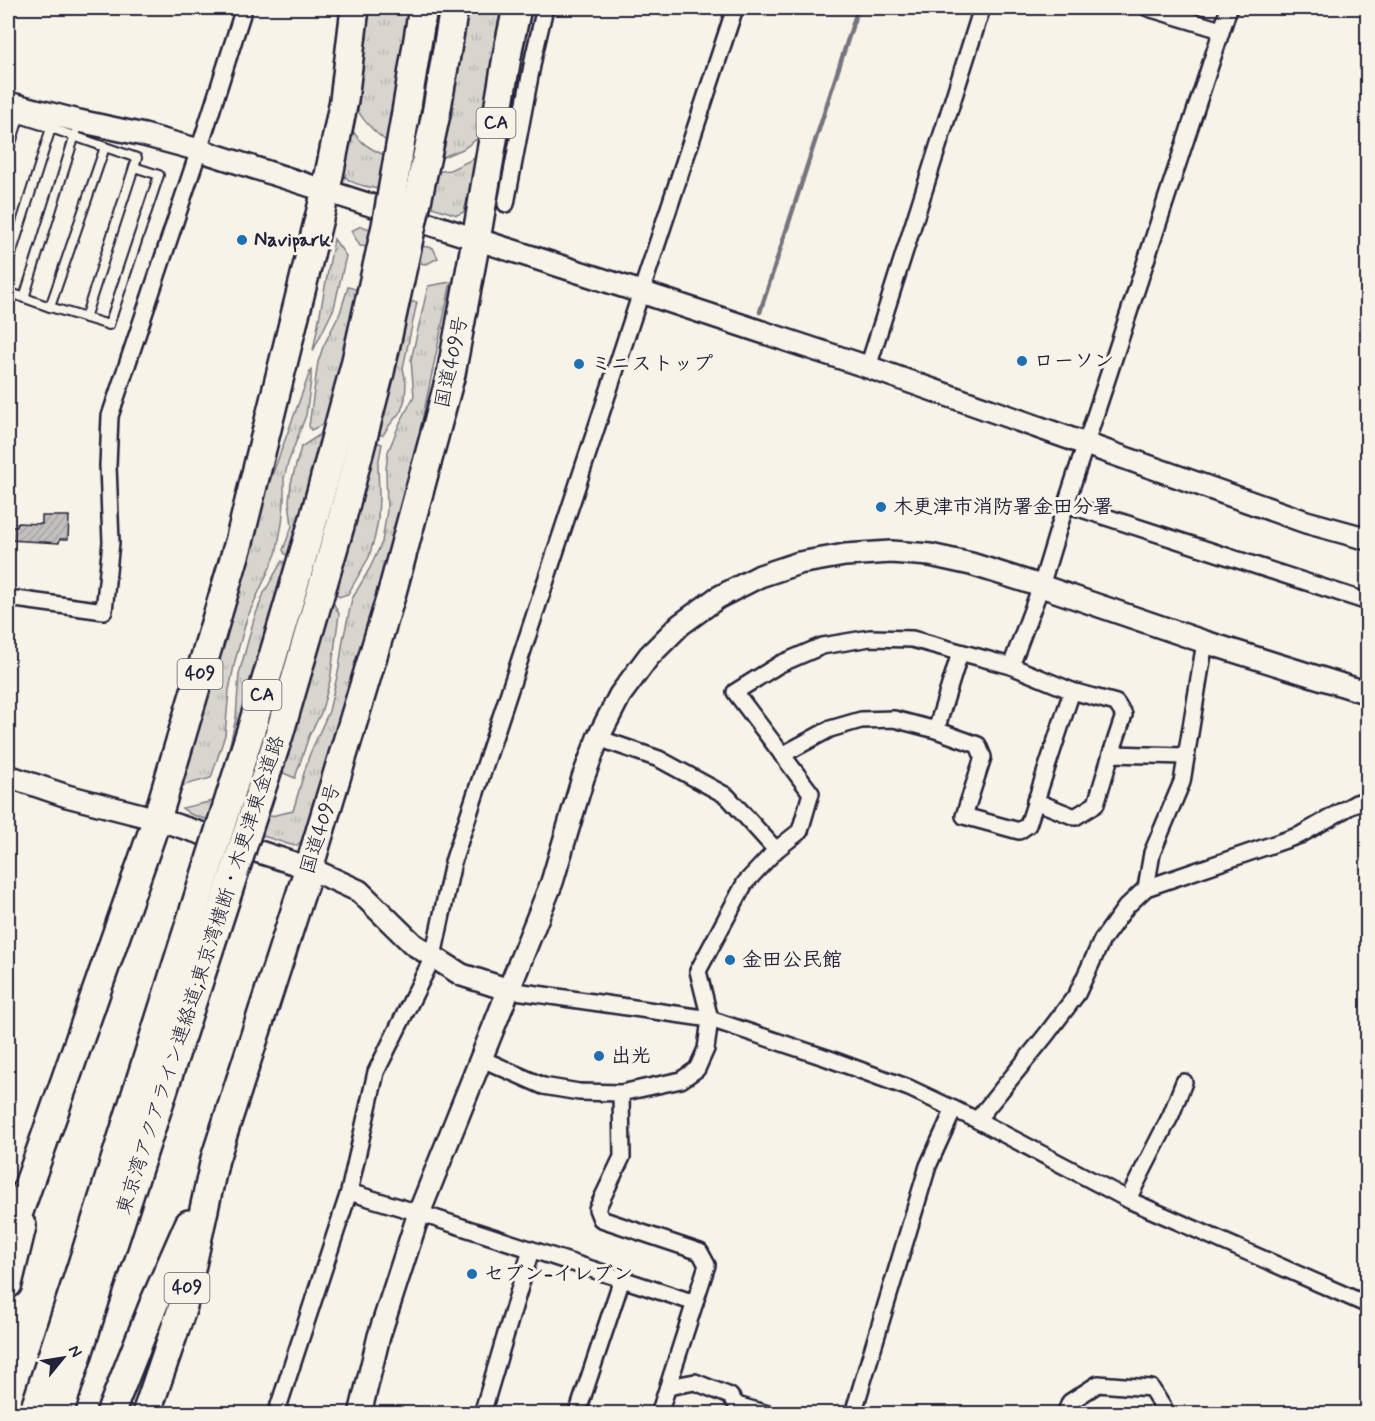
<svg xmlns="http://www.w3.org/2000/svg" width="1375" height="1421" font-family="Mynerve,'Klee One',sans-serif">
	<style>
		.grass { fill: url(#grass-tufts); stroke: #7d7c85; stroke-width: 1.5 }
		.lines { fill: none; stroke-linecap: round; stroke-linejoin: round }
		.stream { stroke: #76747f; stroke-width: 4.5 }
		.building { fill: url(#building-hatch); stroke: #22223b; stroke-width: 1.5 }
		.lane-casing { stroke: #22223b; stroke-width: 12 }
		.street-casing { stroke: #22223b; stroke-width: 20 }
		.secondary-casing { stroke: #22223b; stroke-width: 26 }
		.highway-casing { stroke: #22223b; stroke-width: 32 }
		.lane { stroke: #f7f3e8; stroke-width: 8 }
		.street { stroke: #f7f3e8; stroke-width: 15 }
		.secondary { stroke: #f7f3e8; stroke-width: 21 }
		.highway { stroke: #f7f3e8; stroke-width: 27 }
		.highway-bridge-casing { stroke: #22223b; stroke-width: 32; stroke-linecap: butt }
		.highway-bridge { stroke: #f7f3e8; stroke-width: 27 }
		.poi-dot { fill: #1f6fb2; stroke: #f7f3e8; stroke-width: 2 }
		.labels { text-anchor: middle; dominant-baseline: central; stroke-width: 6; stroke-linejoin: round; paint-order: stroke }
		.shield { fill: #f7f3e8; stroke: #62616f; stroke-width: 1.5 }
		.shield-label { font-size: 18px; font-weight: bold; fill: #22223b }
		.poi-label { font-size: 20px; font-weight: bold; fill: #22223b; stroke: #f7f3e8; text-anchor: start }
		.street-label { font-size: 20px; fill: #22223b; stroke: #f7f3e8 }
	</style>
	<defs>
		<pattern id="grass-tufts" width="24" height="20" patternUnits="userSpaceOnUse" patternTransform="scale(1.5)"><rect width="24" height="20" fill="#d8d5cf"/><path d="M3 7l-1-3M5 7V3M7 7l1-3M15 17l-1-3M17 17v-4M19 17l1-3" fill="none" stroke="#b9b7b3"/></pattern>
		<pattern id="building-hatch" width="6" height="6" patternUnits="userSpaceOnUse" patternTransform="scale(1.5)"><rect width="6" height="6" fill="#c2bfbd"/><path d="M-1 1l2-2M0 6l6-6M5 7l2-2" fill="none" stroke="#a6a4a3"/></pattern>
	</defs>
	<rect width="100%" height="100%" fill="#f7f3e8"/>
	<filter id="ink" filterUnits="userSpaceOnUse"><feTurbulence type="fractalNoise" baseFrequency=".0167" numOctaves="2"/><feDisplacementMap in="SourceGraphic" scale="12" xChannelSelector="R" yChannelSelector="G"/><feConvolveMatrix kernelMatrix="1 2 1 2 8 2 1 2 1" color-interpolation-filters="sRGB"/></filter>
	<g filter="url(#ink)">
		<!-- grass -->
		<g class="grass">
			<path d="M 368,8 L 408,8 L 390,144 C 378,135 357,117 355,101 C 354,91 360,74 362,64 C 365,45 366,26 368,8 Z"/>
			<path d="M 465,8 L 506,8 L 478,138 L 463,149 L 438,159 Z"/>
			<path d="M 532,8 L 543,8 L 502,206 L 497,205 L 506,130 Z"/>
			<path d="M 348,125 C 360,142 367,148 387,156 L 381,190 C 368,186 346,185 342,171 Z"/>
			<path d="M 477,157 L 464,212 L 457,215 L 429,206 L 436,172 L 450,170 Z"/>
			<path d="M 361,226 L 373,230 L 369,247 L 360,246 L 351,231 Z"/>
			<path d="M 334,239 L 346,256 L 334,308 L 313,351 Z"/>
			<path d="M 422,246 L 433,248 L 438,258 L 427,264 L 418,263 Z"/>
			<path d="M 451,282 L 412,469 L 352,690 L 319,788 L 303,840 L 297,845 L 291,845 L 260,835 L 267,817 L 293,811 L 309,756 L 329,711 L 339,668 L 343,640 L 352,599 L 370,568 L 382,542 L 387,510 L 386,470 L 388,452 L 399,425 L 414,396 L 411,360 L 428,286 Z"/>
			<path d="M 348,287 L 359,290 L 354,313 L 328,422 L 311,430 L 309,426 L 318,362 L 323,347 L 340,313 Z"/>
			<path d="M 409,302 L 417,302 L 403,368 L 406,383 L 405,399 L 401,411 L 388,427 L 383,435 L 377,435 Z"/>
			<path d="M 311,369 L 311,381 L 306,415 L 288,463 L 284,478 L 284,502 L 282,524 L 276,554 L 247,618 L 235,661 L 229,690 L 225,735 L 211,778 L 181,786 L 176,782 L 266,492 Z"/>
			<path d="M 327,430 L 291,558 L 285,554 L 283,550 L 292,526 L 289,501 L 291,483 L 301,447 Z"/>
			<path d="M 376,442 L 382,444 L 378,465 L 379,495 L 378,520 L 375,536 L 369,557 L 348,594 L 339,597 L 334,591 Z"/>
			<path d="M 282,561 L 288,566 L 230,759 L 227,757 L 236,718 L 239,674 L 254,619 L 264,593 Z"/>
			<path d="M 332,600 L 339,614 L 330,681 L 321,713 L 309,736 L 295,778 L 281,772 Z"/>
			<path d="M 217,800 L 211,821 L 190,814 L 182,808 Z"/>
		</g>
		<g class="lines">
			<!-- stream -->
			<path class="stream" d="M 760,312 L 858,8"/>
		</g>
		<!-- building -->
		<path class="building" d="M 42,516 L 69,516 L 68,539 L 60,539 L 59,543 L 9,540 L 9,527 L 17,527 L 17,523 L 42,524 Z"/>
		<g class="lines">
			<!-- lane casing -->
			<g class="lane-casing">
				<g id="lane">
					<path d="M 8,121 L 15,117 L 19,118 L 51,128 L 105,147"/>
					<path d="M 8,153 L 19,118"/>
					<path d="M 8,264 L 51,128"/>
					<path d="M 8,292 L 50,307 L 109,325 L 159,175 L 134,167"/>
					<path d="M 24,298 L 79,122"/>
					<path d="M 50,307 L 105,147 L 137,158 L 85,318"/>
				</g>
			</g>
			<!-- street casing -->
			<g class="street-casing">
				<g id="street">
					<path d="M 1148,8 L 1221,30"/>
					<path d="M 506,204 L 534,55 L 545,8"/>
					<path d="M 868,367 L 982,8"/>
					<path d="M 1066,504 L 1368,602"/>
					<path d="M 8,598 L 104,611 L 111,542 L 108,466 L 110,416 L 199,150 L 244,8"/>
					<path d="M 1011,666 L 1041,586 L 1066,504 L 1229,8"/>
					<path d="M 936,730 L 960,653"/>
					<path d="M 598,738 L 659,759 L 727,796 L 776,850"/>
					<path d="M 782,755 L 830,729 L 861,720 L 894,719 L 936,730 L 978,745 L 983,757 L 964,816 L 1019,831 L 1028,825 L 1072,691"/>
					<path d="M 1035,801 L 1075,817 L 1096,804 L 1111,754 L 1185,756"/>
					<path d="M 1146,888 L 1152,853 L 1182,782 L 1205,642"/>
					<path d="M 509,990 L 710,1019 L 827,1058 L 909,1088 L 977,1120 L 1131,1201 L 1368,1305"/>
					<path d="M 480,1058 L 543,1086 L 579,1092 L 621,1093 L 681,1080 L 697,1069 L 706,1049 L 710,1019 L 698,971 L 745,883 L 776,850 L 800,831 L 811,793 L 735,692 L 780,664 L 822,646 L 870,638 L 912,639 L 1011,666 L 1072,691 L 1116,703 L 1124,715 L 1111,754"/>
					<path d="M 621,1093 L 622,1157 L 597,1209 L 601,1219 L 700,1252 L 707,1265 L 659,1414"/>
					<path d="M 977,1120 L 1046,1035 L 1077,994 L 1102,940 L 1126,907 L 1146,888 L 1300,835 L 1356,803 L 1368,799"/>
					<path d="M 349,1192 L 419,1213 L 622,1279 L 577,1414"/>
					<path d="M 1128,1199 L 1171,1115 L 1184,1082"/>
					<path d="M 622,1279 L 695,1303"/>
					<path d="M 668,1387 L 695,1382 L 730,1396 L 737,1405 L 768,1414"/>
					<path d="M 276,1414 L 349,1192 L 376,1072 L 433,957 L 453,862 L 735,8"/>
					<path d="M 482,1414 L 531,1250"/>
					<path d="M 853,1414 L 928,1166 L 954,1109"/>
					<path d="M 1065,1414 L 1070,1402 L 1098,1384 L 1151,1388 L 1167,1414"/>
				</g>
			</g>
			<!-- secondary casing -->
			<g class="secondary-casing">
				<g id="secondary">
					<path d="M 8,103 L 79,121 L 144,135 L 199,150 L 641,292 L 868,367 L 1306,522 L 1368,539"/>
					<path d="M 8,776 L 67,796 L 157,819 L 309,868 L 359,891 L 413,944 L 462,975 L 509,990"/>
					<path d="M 360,1414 L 379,1336 L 419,1213 L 552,882 L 583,778 L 598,738 L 620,695 L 649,656 L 680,625 L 717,598 L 760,576 L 799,563 L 845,555 L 891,552 L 930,555 L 971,564 L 1041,586 L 1205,642 L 1368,693"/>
				</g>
			</g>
			<!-- highway casing -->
			<g class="highway-casing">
				<g id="highway">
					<path d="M 407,106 L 423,8"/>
					<path d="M 436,114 L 454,8"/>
					<path d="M 8,1243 L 157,819 L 239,542 L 326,190 L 344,100 L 355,8"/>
					<path d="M 8,1284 L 22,1226"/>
					<path d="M 33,1414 L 79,1274"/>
					<path d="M 59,1414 L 102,1279"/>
					<path d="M 110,1414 L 155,1301 L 189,1224"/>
					<path d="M 146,1414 L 183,1306 L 215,1159 L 309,868 L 391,596 L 451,374 L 476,240 L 509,45 L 517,8"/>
				</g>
			</g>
			<!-- lane -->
			<use href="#lane" class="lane"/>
			<!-- street -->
			<use href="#street" class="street"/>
			<!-- secondary -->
			<use href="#secondary" class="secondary"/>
			<!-- highway -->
			<use href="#highway" class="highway"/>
			<!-- highway-bridge casing -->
			<g class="highway-bridge-casing">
				<g id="highway-bridge">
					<path d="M 79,1274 L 252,727 L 314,518 L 355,365 L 386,226 L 407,106"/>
					<path d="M 102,1279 L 279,735 L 340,526 L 380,372 L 436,114"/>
				</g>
			</g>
			<!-- highway-bridge -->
			<use href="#highway-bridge" class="highway-bridge"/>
		</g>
	</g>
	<!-- markers -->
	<g class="poi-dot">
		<circle cx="242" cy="240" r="6"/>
		<circle cx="1022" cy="361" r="6"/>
		<circle cx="579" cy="364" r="6"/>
		<circle cx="881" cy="507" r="6"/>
		<circle cx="730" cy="960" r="6"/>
		<circle cx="599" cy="1056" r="6"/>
		<circle cx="472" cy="1274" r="6"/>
	</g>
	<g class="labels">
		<!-- shield labels -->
		<g class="shield">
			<rect x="476.5" y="108" width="39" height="30" rx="4.5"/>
			<rect x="177.5" y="659" width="45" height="30" rx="4.5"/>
			<rect x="242.5" y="680" width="39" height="30" rx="4.5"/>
			<rect x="164.5" y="1273" width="45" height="30" rx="4.5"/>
		</g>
		<g class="shield-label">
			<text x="496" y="123">CA</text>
			<text x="200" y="674">409</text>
			<text x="262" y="695">CA</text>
			<text x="187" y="1288">409</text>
		</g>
		<!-- poi labels -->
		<g class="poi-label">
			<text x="254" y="240">Navipark</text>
			<text x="1034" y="361">ローソン</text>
			<text x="591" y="364">ミニストップ</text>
			<text x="893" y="507">木更津市消防署金田分署</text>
			<text x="742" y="960">金田公民館</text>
			<text x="611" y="1056">出光</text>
			<text x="484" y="1274">セブン-イレブン</text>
		</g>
		<!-- street labels -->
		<g class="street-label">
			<text transform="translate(452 362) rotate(-78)">国道409号</text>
			<text transform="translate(321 829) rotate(-73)">国道409号</text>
			<text transform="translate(201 975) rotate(-72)">東京湾アクアライン連絡道;東京湾横断・木更津東金道路</text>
		</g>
	</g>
	<!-- margin -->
	<rect width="1375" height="1421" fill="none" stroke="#f7f3e8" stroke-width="30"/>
	<rect x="15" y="15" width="1345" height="1391" fill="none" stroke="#22223b" stroke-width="2" filter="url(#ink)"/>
	<!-- north arrow -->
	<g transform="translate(63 1358) rotate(60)" stroke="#f7f3e8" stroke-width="4.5" paint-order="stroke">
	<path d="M0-4.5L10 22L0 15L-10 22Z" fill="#22223b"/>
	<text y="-9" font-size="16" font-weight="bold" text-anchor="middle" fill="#22223b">N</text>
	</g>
</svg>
